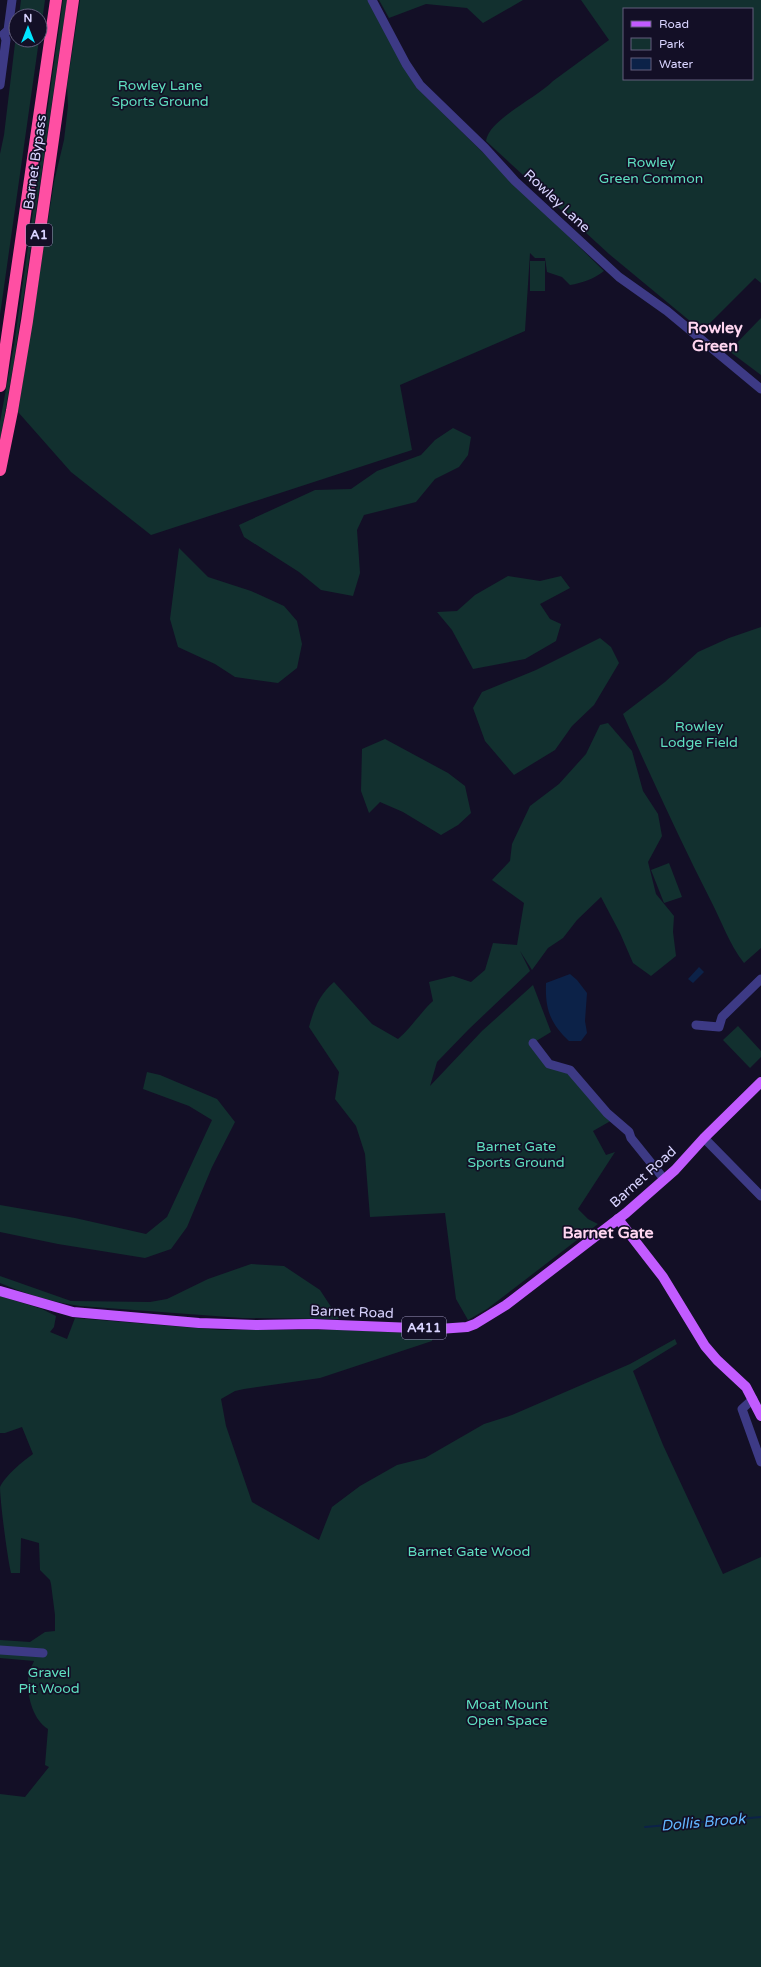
<svg xmlns="http://www.w3.org/2000/svg" width="761" height="1967" font-family="'Varela Round',sans-serif">
	<style>
		.green { fill: #12302f; fill-rule: evenodd }
		.water { fill: #0c2248 }
		.lines { fill: none; stroke-linecap: round; stroke-linejoin: round }
		.stream { stroke: #0c2248; stroke-width: 2 }
		.minor { stroke: #3d3a85; stroke-width: 9 }
		.major { stroke: #c25bff; stroke-width: 10 }
		.highway { stroke: #ff4fa3; stroke-width: 12 }
		.labels { text-anchor: middle; dominant-baseline: central; stroke-width: 3.5; stroke-linejoin: round; paint-order: stroke }
		.shield { fill: #130f26; stroke: #9e99be; stroke-width: 1 }
		.shield-label { font-size: 13px; font-weight: bold; fill: #d9d4ff }
		.park-label { font-size: 14px; fill: #5fe0c0; stroke: #130f26 }
		.street-label { font-size: 14px; fill: #d9d4ff; stroke: #130f26 }
		.water-label { font-size: 15px; font-style: italic; fill: #62b6ff; stroke: #130f26 }
		.quarter-label { font-size: 16px; font-weight: bold; fill: #ffd6f0; stroke: #130f26 }
	</style>
	<rect width="100%" height="100%" fill="#130f26"/>
	<!-- green -->
	<g class="green">
		<path d="M 21,0 L 45,0 L 40,36 L 40,16 L 19,16 Z"/>
		<path d="M 63,0 L 67,0 L 14,362 L 0,441 L 0,422 L 14,345 Z"/>
		<path d="M 80,0 L 368,0 L 416,87 L 604,271 C 594,279 582,283 570,285 L 562,277 L 547,272 L 545,258 L 535,258 L 530,253 L 525,331 L 400,385 L 412,450 L 151,535 L 71,472 L 18,412 L 54,182 L 64,140 L 68,106 L 67,86 Z"/>
		<path d="M 379,0 L 523,0 L 483,23 L 467,8 L 426,4 L 389,18 Z"/>
		<path d="M 581,0 L 761,0 L 761,283 L 755,278 L 702,331 L 609,254 L 486,141 C 489,119 537,98 553,81 L 609,40 ZM 624,9 L 752,9 L 752,79 L 624,79 Z"/>
		<path d="M 16,35 L 16,40 L 39,40 L 0,315 L 0,154 L 4,135 Z"/>
		<rect x="530" y="261" width="15" height="30"/>
		<path d="M 761,318 L 761,375 L 729,351 Z"/>
		<path d="M 453,428 L 471,437 L 468,455 L 459,467 L 435,479 L 416,502 L 364,515 L 357,530 L 360,573 L 353,596 L 321,590 L 299,572 L 244,537 L 239,525 L 315,490 L 351,489 L 377,471 L 421,455 L 435,440 Z"/>
		<path d="M 179,548 L 208,577 L 251,591 L 284,606 L 297,621 L 302,644 L 297,668 L 278,683 L 235,677 L 215,664 L 178,647 L 170,619 Z"/>
		<path d="M 508,576 L 540,581 L 561,576 L 570,588 L 540,604 L 550,619 L 561,624 L 556,641 L 525,659 L 473,669 L 452,630 L 437,612 L 457,611 L 475,595 Z"/>
		<path d="M 761,627 L 761,948 L 744,963 C 729,944 722,922 711,901 C 680,840 651,777 623,714 L 665,682 L 698,652 L 729,638 Z"/>
		<path d="M 600,638 L 611,647 L 619,663 L 594,705 L 572,726 L 555,750 L 514,775 L 485,741 L 473,708 L 482,692 L 536,670 Z"/>
		<path d="M 608,723 L 632,751 L 643,791 L 658,814 L 662,836 L 648,862 L 656,894 L 674,916 L 673,932 L 676,956 L 651,976 L 633,963 L 620,933 L 601,897 L 577,920 L 563,938 L 548,948 L 532,970 L 520,951 L 530,971 L 469,1029 L 437,1062 L 430,1086 L 482,1031 L 533,985 L 551,1032 L 533,1043 L 549,1064 L 570,1070 L 614,1119 L 593,1131 L 606,1155 L 615,1152 L 578,1209 L 588,1219 L 598,1224 L 487,1309 L 468,1320 L 456,1299 L 445,1213 L 370,1217 L 365,1154 L 356,1126 L 335,1099 L 339,1072 L 309,1027 C 314,1009 319,995 334,982 L 372,1024 L 398,1039 C 412,1027 420,1013 433,1001 L 429,982 L 453,976 L 471,982 L 485,970 L 493,943 L 517,945 L 524,903 L 492,880 L 510,861 L 512,844 L 530,806 L 559,784 L 586,754 L 600,725 Z"/>
		<path d="M 385,739 L 448,773 L 465,786 L 471,813 L 458,825 L 441,835 L 403,812 L 380,802 L 369,813 L 361,791 L 362,749 Z"/>
		<path d="M 669,863 L 682,897 L 664,903 L 651,870 Z"/>
		<path d="M 738,1026 L 761,1051 L 761,1057 L 750,1068 L 723,1040 Z"/>
		<path d="M 147,1072 L 160,1075 L 217,1099 L 235,1122 L 212,1167 L 187,1227 L 171,1249 L 145,1258 L 58,1244 L 0,1232 L 0,1205 L 75,1218 L 146,1234 L 167,1217 L 212,1120 L 189,1106 L 143,1089 Z"/>
		<path d="M 251,1264 L 284,1266 L 320,1290 L 339,1319 L 242,1318 L 80,1306 C 51,1302 26,1294 0,1283 L 0,1276 L 71,1301 L 150,1302 L 167,1299 L 208,1279 Z"/>
		<path d="M 0,1296 L 42,1309 L 56,1316 L 54,1327 L 50,1332 L 67,1339 L 75,1318 L 221,1330 L 344,1330 L 434,1334 L 432,1341 L 320,1378 L 244,1389 L 235,1391 L 221,1399 L 226,1426 L 252,1502 L 319,1540 L 332,1507 L 360,1486 L 397,1465 L 425,1458 L 484,1424 L 512,1415 L 630,1364 L 675,1339 L 677,1344 L 633,1371 L 663,1445 L 723,1574 L 761,1557 L 761,1967 L 0,1967 L 0,1794 L 25,1797 L 49,1767 L 45,1765 L 48,1729 C 33,1720 27,1696 28,1679 C 28,1673 32,1666 34,1661 L 0,1658 L 0,1640 L 30,1642 L 45,1632 L 55,1631 L 55,1615 L 51,1584 L 50,1580 L 40,1570 L 39,1543 L 21,1538 L 20,1573 L 11,1573 C 7,1556 0,1500 0,1487 C 5,1476 23,1461 33,1454 L 22,1427 L 5,1433 L 0,1433 Z"/>
	</g>
	<!-- water -->
	<g class="water">
		<path d="M 699,967 L 704,972 L 693,983 L 688,979 Z"/>
		<path d="M 570,974 L 577,980 L 587,993 L 585,1021 L 587,1033 L 581,1041 L 569,1041 C 550,1023 545,1009 546,983 Z"/>
	</g>
	<g class="lines">
		<!-- stream -->
		<path class="stream" d="M 645,1827 L 761,1817"/>
		<!-- minor -->
		<g class="minor">
			<path d="M 372,0 L 406,64 L 420,85 L 485,148 L 515,181 L 619,277 L 667,311 L 761,389"/>
			<path d="M 4,34 L 8,30 L 12,0"/>
			<path d="M 0,85 L 6,40 L 4,34"/>
			<path d="M 696,1025 L 719,1027 L 722,1017 L 761,979"/>
			<path d="M 533,1043 L 549,1064 L 570,1070 L 607,1113 L 629,1132 L 631,1138 L 664,1179"/>
			<path d="M 704,1138 L 761,1196"/>
			<path d="M 753,1399 L 742,1409 L 761,1462"/>
			<path d="M 0,1650 L 43,1653"/>
		</g>
		<!-- major -->
		<g class="major">
			<path d="M 618,1219 L 663,1277 L 705,1346 L 717,1360 L 746,1387 L 761,1416"/>
			<path d="M 0,1291 L 73,1312 L 199,1323 L 257,1325 L 312,1324 L 439,1329 L 467,1327 L 475,1324 L 506,1305 L 626,1213 L 675,1170 L 704,1138 L 761,1082"/>
		</g>
		<!-- highway -->
		<g class="highway">
			<path d="M 0,386 L 56,0"/>
			<path d="M 0,470 L 12,411 L 27,321 L 73,0"/>
		</g>
	</g>
	<g class="labels">
		<!-- shield labels -->
		<g class="shield">
			<rect x="26" y="224" width="26" height="22" rx="3"/>
			<rect x="402" y="1317" width="44" height="22" rx="3"/>
		</g>
		<g class="shield-label">
			<text x="39" y="235">A1</text>
			<text x="424" y="1328">A411</text>
		</g>
		<!-- park labels -->
		<g class="park-label">
			<text x="160" y="85">Rowley Lane<tspan x="160" dy="16">Sports Ground</tspan></text>
			<text x="651" y="162">Rowley<tspan x="651" dy="16">Green Common</tspan></text>
			<text x="699" y="726">Rowley<tspan x="699" dy="16">Lodge Field</tspan></text>
			<text x="516" y="1146">Barnet Gate<tspan x="516" dy="16">Sports Ground</tspan></text>
			<text x="469" y="1551">Barnet Gate Wood</text>
			<text x="49" y="1672">Gravel<tspan x="49" dy="16">Pit Wood</tspan></text>
			<text x="507" y="1704">Moat Mount<tspan x="507" dy="16">Open Space</tspan></text>
		</g>
		<!-- street labels -->
		<g class="street-label">
			<text transform="translate(35 162) rotate(-82)">Barnet Bypass</text>
			<text transform="translate(557 201) rotate(43)">Rowley Lane</text>
			<text transform="translate(643 1177) rotate(-42)">Barnet Road</text>
			<text transform="translate(352 1312) rotate(2)">Barnet Road</text>
		</g>
		<!-- water labels -->
		<g class="water-label">
			<text transform="translate(703 1822) rotate(-5)">Dollis Brook</text>
		</g>
		<!-- quarter labels -->
		<g class="quarter-label">
			<text x="715" y="328">Rowley<tspan x="715" dy="18">Green</tspan></text>
			<text x="608" y="1233">Barnet Gate</text>
		</g>
	</g>
	<!-- legend -->
	<rect x="623" y="8" width="130" height="72" fill="#130f26" stroke="#625e7d"/>
	<rect x="631" y="21" width="20" height="6" fill="#c25bff" stroke="#625e7d"/>
	<text x="659" y="28" font-size="12" fill="#d9d4ff">Road</text>
	<rect x="631" y="38" width="20" height="12" fill="#12302f" stroke="#625e7d"/>
	<text x="659" y="48" font-size="12" fill="#d9d4ff">Park</text>
	<rect x="631" y="58" width="20" height="12" fill="#0c2248" stroke="#625e7d"/>
	<text x="659" y="68" font-size="12" fill="#d9d4ff">Water</text>
	<!-- north arrow -->
	<g transform="translate(28 28)"><circle r="19" fill="#130f26" stroke="#625e7d"/>
	<path d="M0-3L7 15L0 10L-7 15Z" fill="#00e5ff"/>
	<text y="-6" font-size="11" font-weight="bold" text-anchor="middle" fill="#d9d4ff">N</text>
	</g>
</svg>
